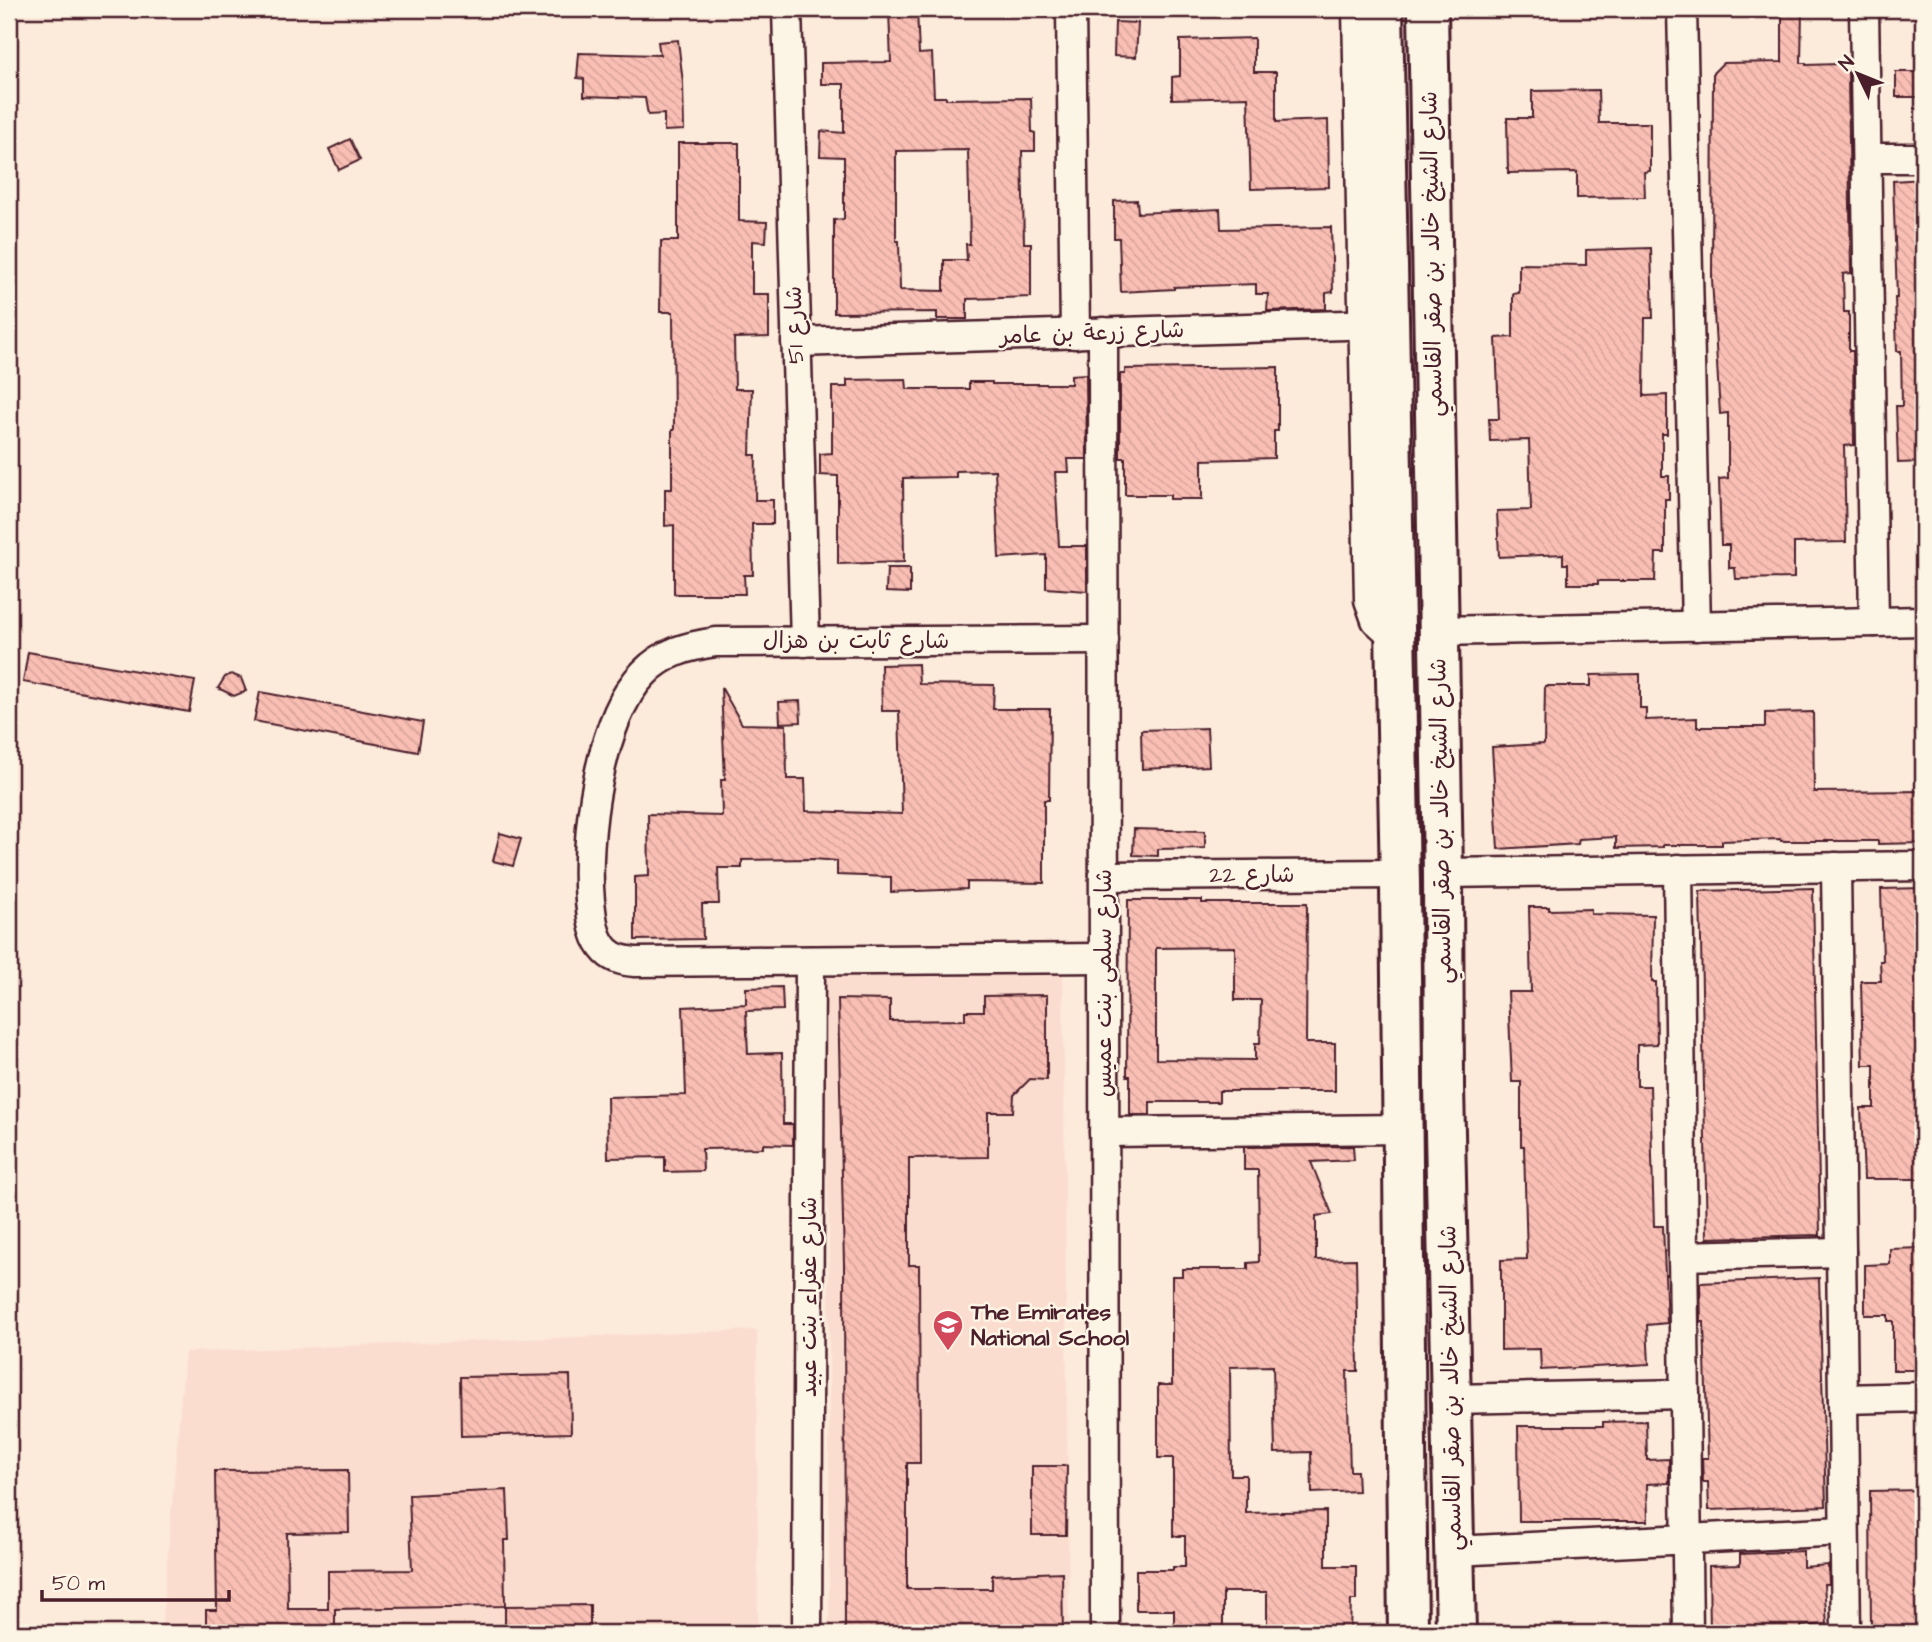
<svg xmlns="http://www.w3.org/2000/svg" width="1932" height="1642" font-family="'Architects Daughter','Playpen Sans Arabic',sans-serif">
	<style>
		.built { fill: #fbddcf }
		.building { fill: url(#building-back-hatch); stroke: #4a1f2b; stroke-width: 2; fill-rule: evenodd }
		.lines { fill: none; stroke-linecap: round; stroke-linejoin: round }
		.street-casing { stroke: #4a1f2b; stroke-width: 33 }
		.secondary-casing { stroke: #4a1f2b; stroke-width: 44 }
		.street { stroke: #fcf5e5; stroke-width: 28 }
		.secondary { stroke: #fcf5e5; stroke-width: 38 }
		.labels { text-anchor: middle; dominant-baseline: central; stroke-width: 5; stroke-linejoin: round; paint-order: stroke }
		.street-label { font-size: 23px; fill: #4a1f2b; stroke: #fcf5e5 }
		.poi-label { font-size: 23px; font-weight: bold; fill: #4a1f2b; stroke: #fcf5e5; text-anchor: start }
	</style>
	<defs>
		<pattern id="building-back-hatch" width="6" height="6" patternUnits="userSpaceOnUse" patternTransform="scale(1.75)"><rect width="6" height="6" fill="#fabfb4"/><path d="M-1 5l2 2M0 0l6 6M5-1l2 2" fill="none" stroke="#d8a49b"/></pattern>
	</defs>
	<rect width="100%" height="100%" fill="#fceadb"/>
	<filter id="ink" filterUnits="userSpaceOnUse"><feTurbulence type="fractalNoise" baseFrequency=".0143" numOctaves="2"/><feDisplacementMap in="SourceGraphic" scale="14" xChannelSelector="R" yChannelSelector="G"/><feConvolveMatrix kernelMatrix="1 2 1 2 8 2 1 2 1" color-interpolation-filters="sRGB"/></filter>
	<g filter="url(#ink)">
		<!-- built -->
		<g class="built">
			<path d="M 1063,964 L 1069,1633 L 829,1633 L 829,1230 L 819,972 Z"/>
			<path d="M 757,1330 L 758,1633 L 161,1633 L 185,1352 Z"/>
		</g>
		<!-- building -->
		<g class="building">
			<path d="M 917,9 L 919,54 L 932,53 L 934,97 L 946,97 L 946,99 L 1031,98 L 1032,132 L 1035,133 L 1035,151 L 1022,151 L 1024,243 L 1031,243 L 1031,297 L 967,299 L 967,319 L 937,319 L 937,312 L 834,313 L 834,220 L 844,219 L 844,157 L 820,156 L 821,131 L 844,133 L 844,84 L 821,84 L 821,63 L 891,62 L 889,11 ZM 968,150 L 970,244 L 966,244 L 967,260 L 944,260 L 944,291 L 900,290 L 899,241 L 896,241 L 896,151 Z"/>
			<path d="M 1782,9 L 1802,9 L 1801,63 L 1806,63 L 1806,65 L 1839,64 L 1848,73 L 1851,273 L 1843,274 L 1844,312 L 1849,312 L 1849,351 L 1853,351 L 1854,445 L 1844,446 L 1846,542 L 1794,543 L 1794,578 L 1736,579 L 1735,568 L 1729,568 L 1729,545 L 1721,545 L 1719,479 L 1728,478 L 1728,413 L 1720,414 L 1712,279 L 1713,73 L 1723,63 L 1782,62 Z"/>
			<path d="M 1115,22 L 1138,23 L 1136,57 L 1114,56 Z"/>
			<path d="M 1254,38 L 1254,72 L 1276,72 L 1276,122 L 1328,120 L 1329,187 L 1251,189 L 1248,97 L 1172,99 L 1172,77 L 1180,76 L 1180,40 Z"/>
			<path d="M 678,40 L 683,83 L 684,130 L 664,131 L 664,114 L 648,115 L 645,98 L 584,96 L 584,79 L 577,78 L 579,53 L 660,55 L 658,42 Z"/>
			<rect x="1896" y="72" width="27" height="25"/>
			<path d="M 1598,90 L 1599,123 L 1650,123 L 1650,171 L 1644,172 L 1645,197 L 1577,198 L 1577,172 L 1508,173 L 1507,118 L 1532,118 L 1532,91 Z"/>
			<path d="M 350,139 L 360,160 L 339,170 L 329,149 Z"/>
			<path d="M 678,143 L 739,143 L 739,221 L 767,222 L 766,242 L 752,241 L 752,294 L 769,294 L 769,337 L 734,338 L 735,389 L 752,389 L 750,455 L 756,455 L 755,500 L 773,500 L 773,524 L 752,524 L 753,575 L 744,575 L 745,594 L 674,594 L 674,525 L 665,526 L 665,489 L 672,489 L 672,430 L 674,430 L 673,312 L 660,312 L 661,241 L 678,241 Z"/>
			<path d="M 1923,179 L 1923,462 L 1898,463 L 1896,406 L 1902,406 L 1901,351 L 1897,351 L 1895,298 L 1897,298 L 1893,181 Z"/>
			<path d="M 1137,200 L 1138,213 L 1220,209 L 1221,229 L 1331,227 L 1333,292 L 1326,293 L 1326,309 L 1267,311 L 1268,294 L 1256,294 L 1256,284 L 1174,287 L 1174,289 L 1121,292 L 1119,238 L 1114,238 L 1114,201 Z"/>
			<path d="M 1651,248 L 1653,318 L 1645,318 L 1644,396 L 1667,395 L 1667,434 L 1662,434 L 1662,476 L 1669,476 L 1669,499 L 1665,499 L 1665,553 L 1656,553 L 1655,581 L 1598,581 L 1598,584 L 1568,584 L 1568,564 L 1563,564 L 1563,554 L 1499,557 L 1497,511 L 1531,510 L 1529,440 L 1490,441 L 1489,419 L 1499,419 L 1496,338 L 1513,337 L 1513,294 L 1519,293 L 1519,264 L 1586,265 L 1586,250 Z"/>
			<path d="M 1278,367 L 1278,431 L 1274,431 L 1274,458 L 1202,460 L 1202,499 L 1170,499 L 1170,495 L 1125,495 L 1125,458 L 1120,458 L 1120,374 L 1125,374 L 1125,369 Z"/>
			<path d="M 1086,374 L 1087,459 L 1068,459 L 1069,472 L 1055,472 L 1059,546 L 1087,546 L 1087,591 L 1046,588 L 1046,555 L 999,558 L 995,470 L 956,471 L 956,477 L 903,478 L 904,562 L 838,564 L 838,476 L 820,475 L 820,454 L 832,453 L 832,387 L 847,387 L 847,380 L 906,379 L 907,389 L 969,389 L 969,382 L 992,382 L 992,384 L 1071,384 L 1071,375 Z"/>
			<path d="M 887,568 L 910,568 L 910,593 L 886,592 Z"/>
			<path d="M 28,652 L 195,681 L 189,712 L 23,682 Z"/>
			<path d="M 918,664 L 919,684 L 994,685 L 993,709 L 1050,709 L 1049,800 L 1044,800 L 1044,883 L 967,882 L 967,889 L 891,892 L 891,877 L 837,875 L 837,861 L 814,859 L 742,860 L 742,868 L 718,868 L 719,904 L 702,904 L 703,939 L 635,940 L 635,877 L 649,876 L 648,814 L 722,816 L 721,780 L 725,780 L 721,687 L 742,724 L 786,725 L 787,779 L 805,779 L 806,811 L 902,814 L 899,711 L 882,711 L 881,665 Z"/>
			<path d="M 231,674 L 241,678 L 246,691 L 234,696 L 218,688 L 225,677 Z"/>
			<path d="M 1640,674 L 1640,708 L 1646,708 L 1646,720 L 1697,718 L 1697,727 L 1765,727 L 1765,713 L 1813,712 L 1814,792 L 1923,791 L 1923,843 L 1878,844 L 1878,841 L 1781,841 L 1780,839 L 1722,841 L 1722,845 L 1663,845 L 1663,847 L 1616,848 L 1616,837 L 1579,839 L 1578,844 L 1498,849 L 1492,747 L 1544,744 L 1545,686 L 1591,686 L 1591,675 Z"/>
			<path d="M 260,692 L 423,722 L 418,752 L 254,721 Z"/>
			<path d="M 800,701 L 801,722 L 780,723 L 779,702 Z"/>
			<path d="M 1207,728 L 1209,766 L 1142,769 L 1141,730 Z"/>
			<path d="M 1134,829 L 1205,831 L 1205,848 L 1158,849 L 1158,856 L 1133,855 Z"/>
			<path d="M 500,833 L 521,839 L 513,866 L 493,861 Z"/>
			<path d="M 1813,888 L 1820,1235 L 1707,1238 L 1700,891 Z"/>
			<path d="M 1923,888 L 1923,1179 L 1864,1179 L 1861,1108 L 1874,1108 L 1874,1065 L 1863,1065 L 1861,981 L 1881,981 L 1880,961 L 1883,961 L 1881,889 Z"/>
			<path d="M 1128,900 L 1202,900 L 1202,903 L 1307,903 L 1306,1043 L 1335,1043 L 1335,1091 L 1219,1091 L 1219,1102 L 1150,1102 L 1150,1115 L 1130,1115 L 1130,1076 L 1127,1076 ZM 1235,947 L 1235,1000 L 1261,1000 L 1260,1043 L 1255,1043 L 1255,1060 L 1156,1059 L 1156,948 Z"/>
			<path d="M 1529,907 L 1549,907 L 1549,910 L 1591,909 L 1591,914 L 1653,915 L 1652,982 L 1656,982 L 1657,1044 L 1637,1045 L 1637,1086 L 1650,1086 L 1654,1226 L 1663,1226 L 1667,1323 L 1647,1325 L 1649,1364 L 1541,1370 L 1540,1349 L 1501,1350 L 1501,1260 L 1527,1259 L 1524,1146 L 1521,1146 L 1521,1082 L 1512,1082 L 1508,992 L 1531,992 Z"/>
			<path d="M 782,987 L 783,1010 L 746,1011 L 748,1054 L 782,1053 L 783,1124 L 793,1124 L 793,1145 L 763,1144 L 763,1148 L 702,1149 L 703,1171 L 665,1172 L 665,1157 L 608,1158 L 607,1097 L 686,1095 L 683,1007 L 746,1004 L 746,988 Z"/>
			<path d="M 1047,995 L 1047,1080 L 1030,1079 L 1014,1095 L 1013,1112 L 988,1112 L 988,1157 L 909,1158 L 909,1265 L 919,1265 L 920,1463 L 907,1463 L 907,1589 L 992,1589 L 992,1575 L 1062,1572 L 1063,1633 L 845,1633 L 844,1265 L 838,999 L 890,1000 L 890,1021 L 965,1020 L 965,1011 L 984,1011 L 984,996 Z"/>
			<path d="M 1353,1146 L 1354,1160 L 1311,1162 L 1332,1214 L 1316,1216 L 1316,1260 L 1356,1259 L 1358,1371 L 1347,1371 L 1350,1471 L 1357,1471 L 1358,1491 L 1312,1493 L 1311,1452 L 1275,1453 L 1273,1366 L 1230,1367 L 1231,1475 L 1246,1475 L 1246,1513 L 1326,1511 L 1326,1566 L 1356,1566 L 1356,1600 L 1351,1600 L 1350,1633 L 1267,1633 L 1267,1592 L 1223,1592 L 1223,1633 L 1174,1633 L 1174,1610 L 1136,1610 L 1136,1570 L 1173,1570 L 1173,1567 L 1185,1567 L 1185,1536 L 1173,1536 L 1173,1458 L 1158,1458 L 1158,1385 L 1172,1385 L 1172,1276 L 1182,1276 L 1182,1269 L 1248,1269 L 1248,1263 L 1259,1262 L 1258,1170 L 1244,1170 L 1244,1147 Z"/>
			<path d="M 1923,1248 L 1923,1370 L 1893,1370 L 1893,1321 L 1888,1321 L 1888,1315 L 1865,1315 L 1865,1265 L 1890,1264 L 1890,1249 Z"/>
			<path d="M 1819,1278 L 1826,1506 L 1709,1510 L 1708,1482 L 1703,1482 L 1702,1458 L 1708,1458 L 1704,1322 L 1701,1322 L 1700,1283 Z"/>
			<path d="M 570,1375 L 571,1433 L 461,1436 L 460,1377 Z"/>
			<path d="M 1646,1421 L 1647,1460 L 1669,1459 L 1669,1483 L 1647,1484 L 1648,1521 L 1519,1521 L 1518,1426 L 1603,1426 L 1603,1422 Z"/>
			<path d="M 1032,1466 L 1067,1466 L 1066,1535 L 1032,1535 Z"/>
			<path d="M 348,1470 L 349,1532 L 287,1533 L 288,1609 L 328,1609 L 328,1571 L 412,1570 L 409,1495 L 507,1490 L 509,1540 L 504,1540 L 505,1606 L 335,1609 L 335,1633 L 206,1633 L 206,1610 L 217,1610 L 215,1471 Z"/>
			<path d="M 1923,1490 L 1923,1633 L 1871,1633 L 1870,1491 Z"/>
			<path d="M 1803,1551 L 1803,1567 L 1828,1565 L 1829,1584 L 1824,1584 L 1827,1624 L 1801,1626 L 1802,1633 L 1710,1633 L 1709,1566 L 1740,1565 L 1740,1554 Z"/>
			<path d="M 590,1605 L 590,1633 L 505,1633 L 505,1606 Z"/>
		</g>
		<g class="lines">
			<!-- street casing -->
			<g class="street-casing">
				<g id="street">
					<path d="M 787,9 L 805,642"/>
					<path d="M 1071,9 L 1075,334"/>
					<path d="M 1357,9 L 1369,600 L 1376,620 L 1396,638"/>
					<path d="M 1682,9 L 1696,626"/>
					<path d="M 1864,9 L 1874,622"/>
					<path d="M 1867,158 L 1923,158"/>
					<path d="M 1103,332 L 1105,1633"/>
					<path d="M 796,342 L 1379,324"/>
					<path d="M 1439,631 L 1923,621"/>
					<path d="M 1104,640 L 716,642 C 689,646 664,652 644,673 C 599,718 584,840 590,901 C 592,918 593,938 606,951 C 614,959 624,961 635,962 L 1104,958"/>
					<path d="M 1836,867 L 1846,1633"/>
					<path d="M 1678,869 L 1688,1633"/>
					<path d="M 1443,873 L 1923,866"/>
					<path d="M 1104,876 L 1400,874"/>
					<path d="M 1104,1132 L 1404,1129"/>
					<path d="M 1683,1256 L 1841,1252"/>
					<path d="M 1452,1399 L 1685,1394"/>
					<path d="M 1843,1399 L 1923,1397"/>
					<path d="M 1455,1551 L 1844,1531"/>
					<path d="M 807,1633 L 810,961"/>
				</g>
			</g>
			<!-- secondary casing -->
			<g class="secondary-casing">
				<g id="secondary">
					<path d="M 1383,9 L 1400,884 L 1408,1633"/>
					<path d="M 1428,9 L 1443,873 L 1444,1087 L 1456,1633"/>
				</g>
			</g>
			<!-- street -->
			<use href="#street" class="street"/>
			<!-- secondary -->
			<use href="#secondary" class="secondary"/>
		</g>
	</g>
	<!-- icons -->
	<defs>
		<g id="school-pin" transform="scale(1.575)"><path d="M0 17L-7.5 6A9.5 9.5 0 1 1 7.5 6Z" fill="#d1495b" stroke="#fcf5e5"/><path d="M0-5L7-2L0 1L-7-2ZM-4 1L0 2.5L4 1V4Q0 6-4 4Z" fill="#fff"/></g>
	</defs>
	<g fill-rule="evenodd">
		<use href="#school-pin" x="948" y="1325"/>
	</g>
	<g class="labels">
		<!-- street labels -->
		<g class="street-label">
			<text transform="translate(1432 254) rotate(-91)">شارع الشيخ خالد بن صقر القاسمي</text>
			<text transform="translate(795 325) rotate(-92)">شارع 51</text>
			<text transform="translate(1092 333) rotate(-2)">شارع زرعة بن عامر</text>
			<text x="856" y="641">شارع ثابت بن هزال</text>
			<text transform="translate(1441 821) rotate(-91)">شارع الشيخ خالد بن صقر القاسمي</text>
			<text x="1252" y="875">شارع 22</text>
			<text transform="translate(1104 983) rotate(-90)">شارع سلمى بنت عميس</text>
			<text transform="translate(809 1297) rotate(-90)">شارع عفراء بنت عبيد</text>
			<text transform="translate(1451 1388) rotate(-91)">شارع الشيخ خالد بن صقر القاسمي</text>
		</g>
		<!-- poi labels -->
		<g class="poi-label">
			<text x="971" y="1312">The Emirates<tspan x="971" dy="26">National School</tspan></text>
		</g>
	</g>
	<!-- margin -->
	<rect width="1932" height="1642" fill="none" stroke="#fcf5e5" stroke-width="35"/>
	<rect x="18" y="18" width="1897" height="1607" fill="none" stroke="#4a1f2b" stroke-width="2.5" filter="url(#ink)"/>
	<!-- north arrow -->
	<g transform="translate(1858 74) rotate(313)" stroke="#fcf5e5" stroke-width="5" paint-order="stroke">
	<path d="M0-5L12 26L0 18L-12 26Z" fill="#4a1f2b"/>
	<text y="-10" font-size="19" font-weight="bold" text-anchor="middle" fill="#4a1f2b">N</text>
	</g>
	<!-- scale -->
	<path d="M42 1590v10h187v-10" fill="none" stroke="#4a1f2b" stroke-width="3.5"/>
	<text x="52" y="1590" font-size="21" fill="#4a1f2b" stroke="#fcf5e5" stroke-width="5" paint-order="stroke">50 m</text>
</svg>
